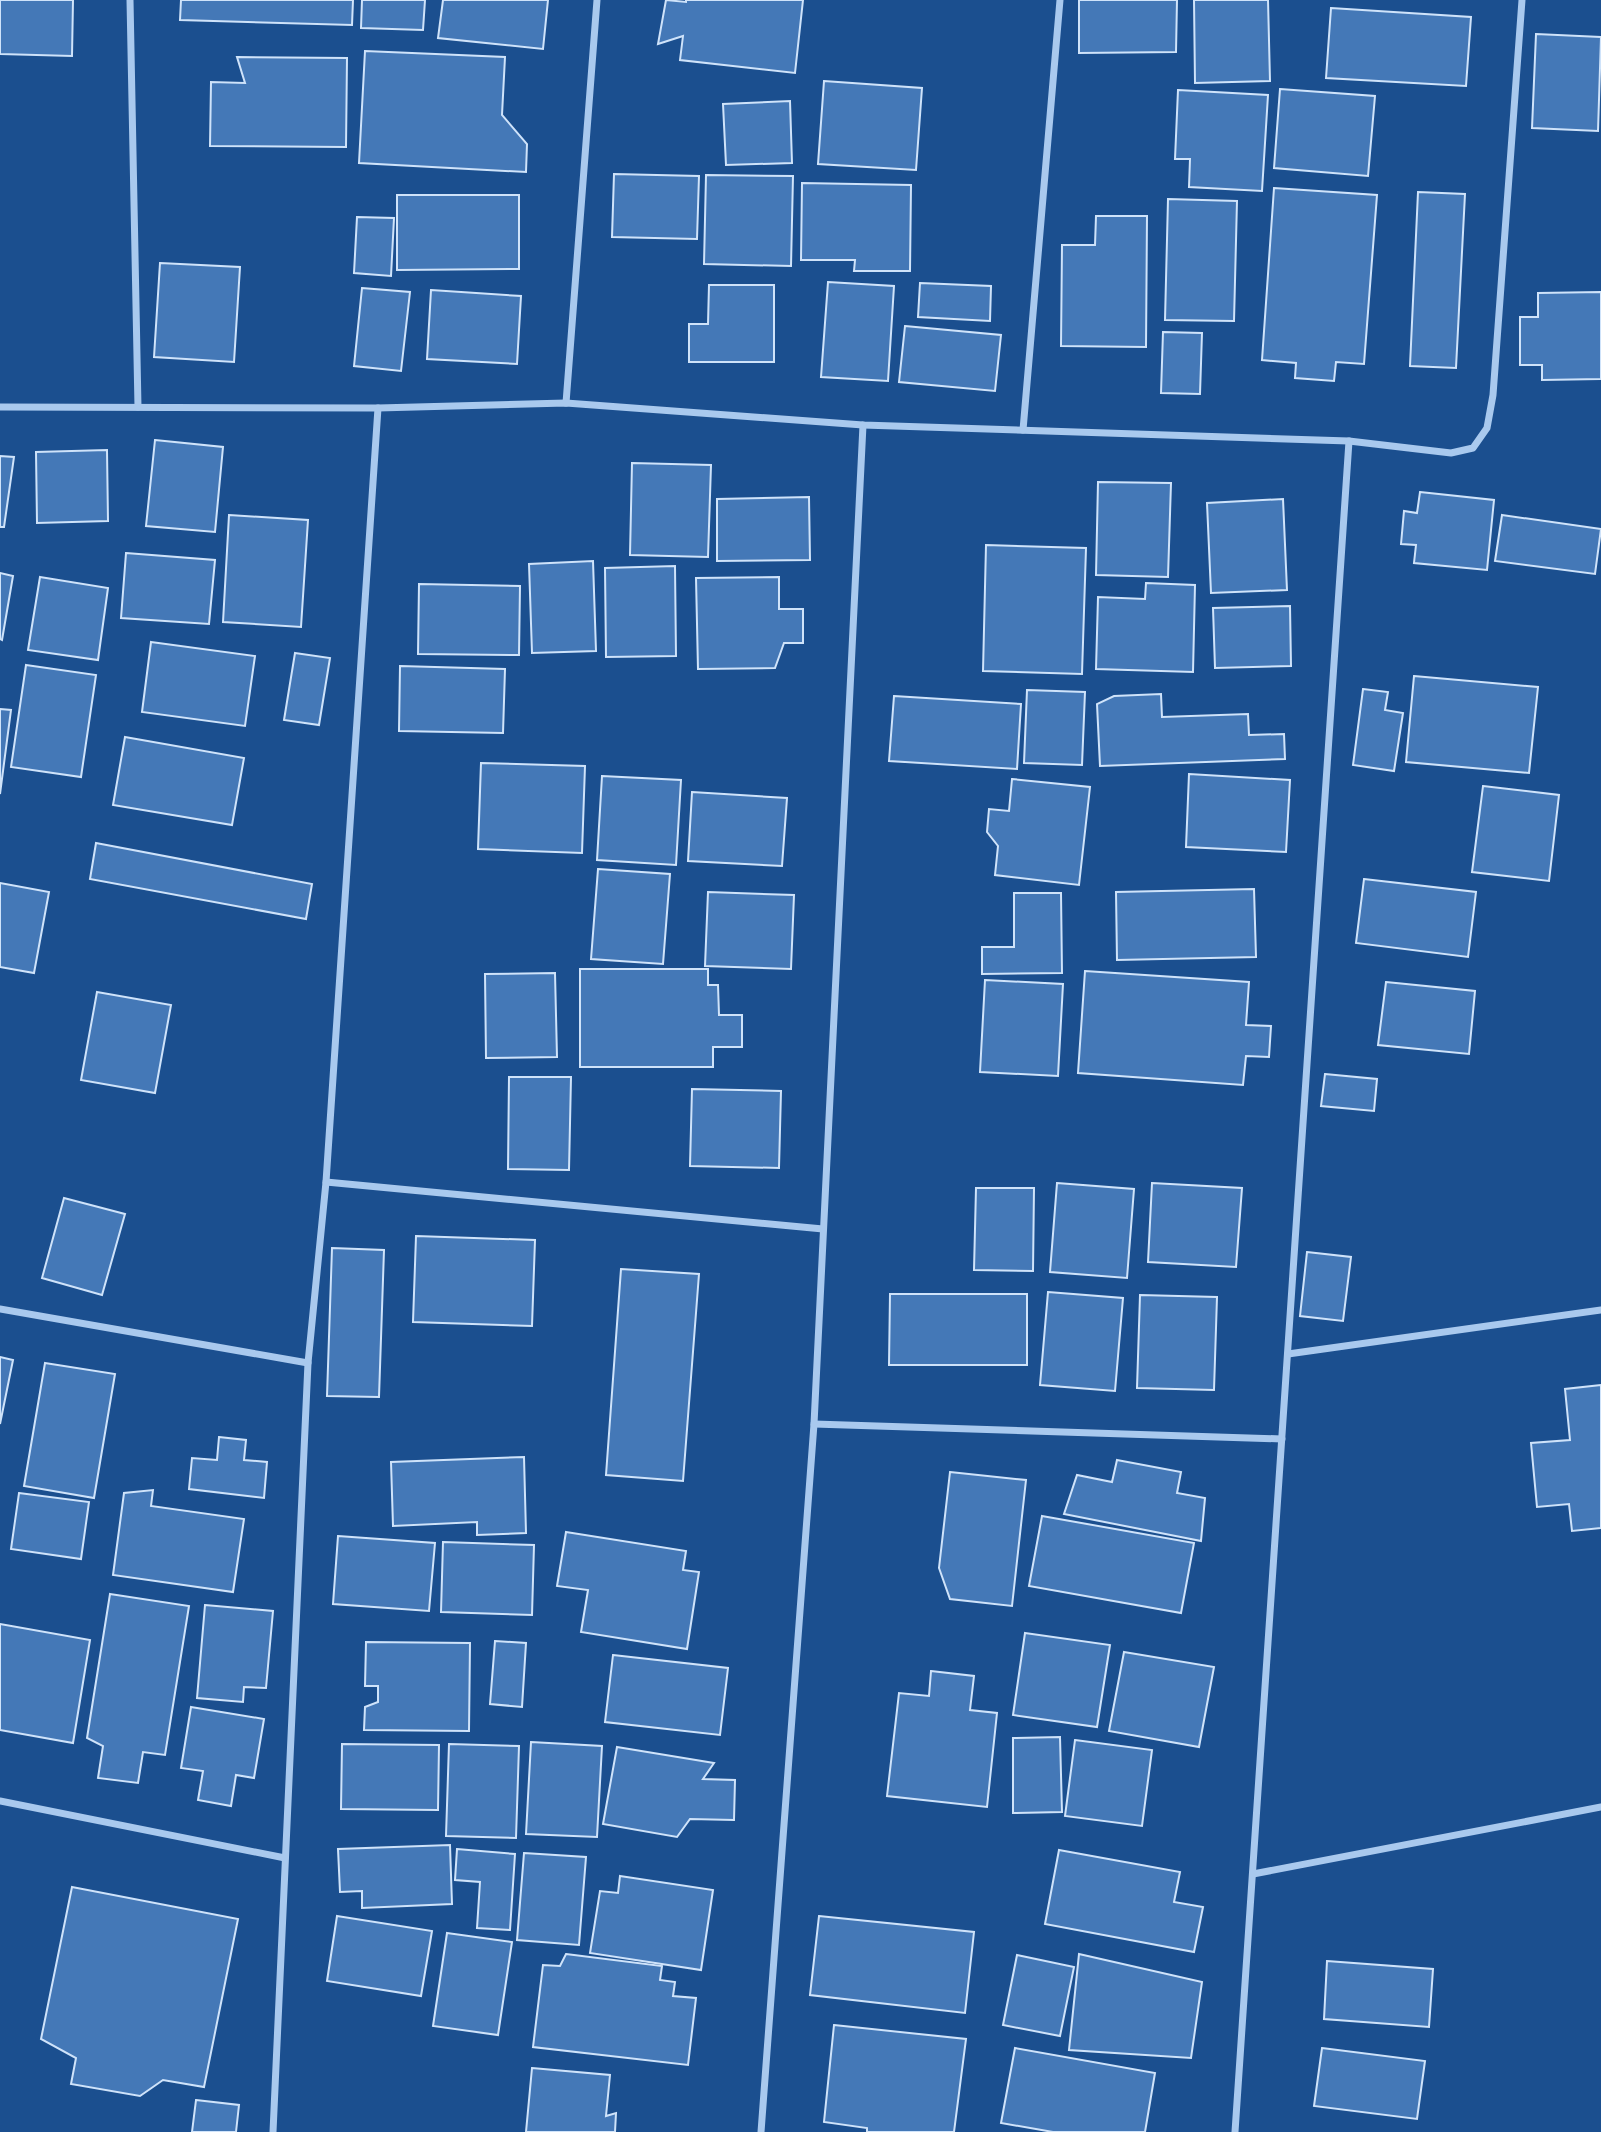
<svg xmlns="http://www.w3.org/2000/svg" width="1601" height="2132" font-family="Karla,sans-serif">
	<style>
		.building { fill: #4478b7; stroke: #cfe3fa; stroke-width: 2 }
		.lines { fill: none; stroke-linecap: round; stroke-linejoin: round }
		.minor { stroke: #a9c9ee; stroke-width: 7 }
	</style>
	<rect width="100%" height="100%" fill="#1b4f8f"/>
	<!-- building -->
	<g class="building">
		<path d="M 0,0 L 73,0 L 72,56 L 0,54 Z"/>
		<path d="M 181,0 L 353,0 L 352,25 L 180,20 Z"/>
		<path d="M 362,0 L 425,0 L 423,30 L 361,28 Z"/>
		<path d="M 443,0 L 548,0 L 543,49 L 438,38 Z"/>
		<path d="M 666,0 L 686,2 L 686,0 L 803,0 L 795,73 L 680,60 L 683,36 L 658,44 Z"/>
		<path d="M 1079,0 L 1177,0 L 1176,52 L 1079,53 Z"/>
		<path d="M 1194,0 L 1268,0 L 1270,81 L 1195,83 Z"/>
		<path d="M 1331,8 L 1471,17 L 1466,86 L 1326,78 Z"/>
		<path d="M 1536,34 L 1601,37 L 1598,131 L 1532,128 Z"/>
		<path d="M 365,51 L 505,57 L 502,115 L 527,144 L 526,172 L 359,163 Z"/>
		<path d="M 237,57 L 347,58 L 346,147 L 210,146 L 211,82 L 245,83 Z"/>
		<path d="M 824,81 L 922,88 L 916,170 L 818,164 Z"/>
		<path d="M 1280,89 L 1375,96 L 1368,176 L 1274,168 Z"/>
		<path d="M 1178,90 L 1268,95 L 1262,191 L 1189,187 L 1190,159 L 1175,159 Z"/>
		<path d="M 790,101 L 792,163 L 726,165 L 723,104 Z"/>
		<path d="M 614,174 L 699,176 L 697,239 L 612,237 Z"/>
		<path d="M 706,175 L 793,176 L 791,266 L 704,264 Z"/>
		<path d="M 802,183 L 911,185 L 910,271 L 854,271 L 855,260 L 801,260 Z"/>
		<path d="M 1274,188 L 1377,195 L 1364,364 L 1336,362 L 1334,381 L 1295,378 L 1296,363 L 1262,360 Z"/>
		<path d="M 1418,192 L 1465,194 L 1456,368 L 1410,366 Z"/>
		<path d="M 397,195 L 519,195 L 519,269 L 397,270 Z"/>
		<path d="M 1168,199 L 1237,201 L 1234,321 L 1165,320 Z"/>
		<path d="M 1096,216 L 1147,216 L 1146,347 L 1061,346 L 1062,245 L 1095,245 Z"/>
		<path d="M 357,217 L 394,218 L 391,276 L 354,273 Z"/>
		<path d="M 160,263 L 240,267 L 234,362 L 154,357 Z"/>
		<path d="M 828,282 L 894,286 L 888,381 L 821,377 Z"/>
		<path d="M 920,283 L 991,286 L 990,321 L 918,317 Z"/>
		<path d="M 709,285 L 774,285 L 774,362 L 689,362 L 689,324 L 708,324 Z"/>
		<path d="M 362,288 L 410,292 L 401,371 L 354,366 Z"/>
		<path d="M 431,290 L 521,296 L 517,364 L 427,359 Z"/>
		<path d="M 1601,292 L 1601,379 L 1542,380 L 1542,365 L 1520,365 L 1520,317 L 1538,317 L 1538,293 Z"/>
		<path d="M 905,326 L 1001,335 L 995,391 L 899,382 Z"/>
		<path d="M 1163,332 L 1202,333 L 1200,394 L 1161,393 Z"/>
		<path d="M 155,440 L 223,447 L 215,532 L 146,526 Z"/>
		<path d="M 107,450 L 108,521 L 37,523 L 36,452 Z"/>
		<path d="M 0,456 L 14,457 L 4,527 L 0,527 Z"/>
		<path d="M 632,463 L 711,465 L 708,557 L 630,555 Z"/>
		<path d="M 1098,482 L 1171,483 L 1168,577 L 1096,575 Z"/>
		<path d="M 1420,492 L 1494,500 L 1487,570 L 1414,563 L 1416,545 L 1401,544 L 1404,511 L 1417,513 Z"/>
		<path d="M 809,497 L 810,560 L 717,561 L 717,499 Z"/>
		<path d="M 1283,499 L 1287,590 L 1211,593 L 1207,503 Z"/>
		<path d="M 229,515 L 308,520 L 301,627 L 223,622 Z"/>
		<path d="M 1502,515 L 1601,529 L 1595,574 L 1495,561 Z"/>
		<path d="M 986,545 L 1086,548 L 1082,674 L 983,671 Z"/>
		<path d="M 126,553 L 215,560 L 209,624 L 121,618 Z"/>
		<path d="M 593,561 L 596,651 L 532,653 L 529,564 Z"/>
		<path d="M 675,566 L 676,656 L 606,657 L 605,568 Z"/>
		<path d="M 0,573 L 13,576 L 2,640 L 0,639 Z"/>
		<path d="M 40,577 L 108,588 L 98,660 L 28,650 Z"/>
		<path d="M 779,577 L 779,609 L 803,609 L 803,643 L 784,643 L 775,668 L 698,669 L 696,578 Z"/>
		<path d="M 1146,583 L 1195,585 L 1193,672 L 1096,669 L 1098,597 L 1145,599 Z"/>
		<path d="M 419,584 L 520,586 L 519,655 L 418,654 Z"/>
		<path d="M 1290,606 L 1291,666 L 1215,668 L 1213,608 Z"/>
		<path d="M 151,642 L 255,656 L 245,726 L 142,712 Z"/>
		<path d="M 295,653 L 330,658 L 319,725 L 284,720 Z"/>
		<path d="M 26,665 L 96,675 L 81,777 L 11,767 Z"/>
		<path d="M 400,666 L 505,669 L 503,733 L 399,731 Z"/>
		<path d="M 1414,676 L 1538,687 L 1529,773 L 1406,762 Z"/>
		<path d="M 1363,689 L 1388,692 L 1385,710 L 1403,713 L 1394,771 L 1353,765 Z"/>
		<path d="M 1027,690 L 1085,692 L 1082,765 L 1024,763 Z"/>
		<path d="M 1161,694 L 1162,717 L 1248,714 L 1249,735 L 1284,734 L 1285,759 L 1100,766 L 1097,704 L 1114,696 Z"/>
		<path d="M 894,696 L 1021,704 L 1017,769 L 889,761 Z"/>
		<path d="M 0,709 L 11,710 L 0,794 Z"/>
		<path d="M 125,737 L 244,758 L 232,825 L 113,805 Z"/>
		<path d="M 481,763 L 585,766 L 582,853 L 478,849 Z"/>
		<path d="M 1189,774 L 1290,780 L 1286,852 L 1186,847 Z"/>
		<path d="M 602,776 L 681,780 L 676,865 L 597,860 Z"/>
		<path d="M 1012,779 L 1090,787 L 1079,885 L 995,875 L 998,846 L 987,832 L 989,809 L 1009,811 Z"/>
		<path d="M 1483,786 L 1559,795 L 1549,881 L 1472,872 Z"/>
		<path d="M 692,792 L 787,798 L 782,866 L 688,861 Z"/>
		<path d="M 96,843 L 312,884 L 306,919 L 90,879 Z"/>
		<path d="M 598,869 L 670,874 L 663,964 L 591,959 Z"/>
		<path d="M 1364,879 L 1476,892 L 1468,957 L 1356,943 Z"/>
		<path d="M 0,883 L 49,892 L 34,973 L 0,967 Z"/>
		<path d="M 1254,889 L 1256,957 L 1117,960 L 1116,892 Z"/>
		<path d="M 708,892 L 794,895 L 791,969 L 705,966 Z"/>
		<path d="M 1014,893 L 1061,893 L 1062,973 L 982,974 L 982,947 L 1014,947 Z"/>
		<path d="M 580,969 L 708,969 L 708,985 L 718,985 L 719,1015 L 742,1015 L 742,1047 L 713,1047 L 713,1067 L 580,1067 Z"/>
		<path d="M 1085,971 L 1249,982 L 1246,1025 L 1271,1026 L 1269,1057 L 1246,1056 L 1243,1085 L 1078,1073 Z"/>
		<path d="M 555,973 L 557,1057 L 486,1058 L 485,974 Z"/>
		<path d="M 985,980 L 1063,984 L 1058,1076 L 980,1072 Z"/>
		<path d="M 1386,982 L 1475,991 L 1469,1054 L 1378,1045 Z"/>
		<path d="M 97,992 L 171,1005 L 155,1093 L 81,1080 Z"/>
		<path d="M 1325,1074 L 1377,1079 L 1374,1111 L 1321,1106 Z"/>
		<path d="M 509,1077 L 571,1077 L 569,1170 L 508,1169 Z"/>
		<path d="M 692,1089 L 781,1091 L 779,1168 L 690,1166 Z"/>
		<path d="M 1057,1183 L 1134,1189 L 1127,1278 L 1050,1272 Z"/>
		<path d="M 1152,1183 L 1242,1188 L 1236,1267 L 1148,1262 Z"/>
		<path d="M 976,1188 L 1034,1188 L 1033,1271 L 974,1270 Z"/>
		<path d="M 64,1198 L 125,1214 L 102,1295 L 42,1278 Z"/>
		<path d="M 416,1236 L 535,1240 L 532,1326 L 413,1322 Z"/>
		<path d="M 332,1248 L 384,1250 L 379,1397 L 327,1396 Z"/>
		<path d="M 1307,1252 L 1351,1257 L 1343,1321 L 1300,1316 Z"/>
		<path d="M 621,1269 L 699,1274 L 683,1481 L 606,1475 Z"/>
		<path d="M 1048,1292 L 1123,1298 L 1115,1391 L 1040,1385 Z"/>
		<path d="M 890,1294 L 1027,1294 L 1027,1365 L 889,1365 Z"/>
		<path d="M 1140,1295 L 1217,1297 L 1214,1390 L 1137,1388 Z"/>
		<path d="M 0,1357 L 13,1360 L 0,1424 Z"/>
		<path d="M 45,1363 L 115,1374 L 94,1498 L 24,1486 Z"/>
		<path d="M 1601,1385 L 1601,1528 L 1572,1531 L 1569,1504 L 1537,1507 L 1531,1443 L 1570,1440 L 1565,1389 Z"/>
		<path d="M 219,1437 L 246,1440 L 244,1460 L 267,1462 L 264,1498 L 189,1489 L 192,1458 L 217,1460 Z"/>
		<path d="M 524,1457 L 526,1533 L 477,1535 L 477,1522 L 393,1526 L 391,1462 Z"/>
		<path d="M 1117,1460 L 1181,1472 L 1177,1493 L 1205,1498 L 1201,1541 L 1064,1514 L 1077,1475 L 1112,1482 Z"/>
		<path d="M 950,1472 L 1026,1480 L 1012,1606 L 950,1599 L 939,1568 Z"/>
		<path d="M 153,1490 L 151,1506 L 244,1519 L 233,1592 L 113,1575 L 124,1493 Z"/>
		<path d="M 19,1493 L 89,1502 L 81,1559 L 11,1549 Z"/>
		<path d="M 1042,1516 L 1194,1543 L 1181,1613 L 1029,1586 Z"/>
		<path d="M 566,1532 L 686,1551 L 683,1570 L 699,1572 L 687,1649 L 581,1632 L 588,1590 L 557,1586 Z"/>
		<path d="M 338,1536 L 435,1543 L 429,1611 L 333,1604 Z"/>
		<path d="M 443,1542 L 534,1545 L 532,1615 L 441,1612 Z"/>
		<path d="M 110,1594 L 189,1606 L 165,1755 L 143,1752 L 138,1783 L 98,1778 L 103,1746 L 87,1738 Z"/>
		<path d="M 205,1605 L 273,1611 L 266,1688 L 244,1687 L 243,1702 L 197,1698 Z"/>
		<path d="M 0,1624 L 90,1640 L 73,1743 L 0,1730 Z"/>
		<path d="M 1025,1633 L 1110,1645 L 1097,1727 L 1013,1715 Z"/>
		<path d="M 495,1641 L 526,1643 L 522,1707 L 490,1704 Z"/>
		<path d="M 366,1642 L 470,1643 L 469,1731 L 364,1730 L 365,1707 L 378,1702 L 378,1686 L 365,1686 Z"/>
		<path d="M 1124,1652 L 1214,1667 L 1199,1747 L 1109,1731 Z"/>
		<path d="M 613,1655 L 728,1668 L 720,1735 L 605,1722 Z"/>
		<path d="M 931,1671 L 974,1676 L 970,1710 L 997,1713 L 987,1807 L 887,1796 L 899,1693 L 929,1696 Z"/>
		<path d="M 191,1707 L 264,1719 L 254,1778 L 236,1775 L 231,1806 L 198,1800 L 203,1771 L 181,1768 Z"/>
		<path d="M 1060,1737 L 1062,1812 L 1013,1813 L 1013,1738 Z"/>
		<path d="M 1075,1740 L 1152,1750 L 1142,1826 L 1065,1816 Z"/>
		<path d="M 531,1742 L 602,1746 L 597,1837 L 526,1834 Z"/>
		<path d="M 342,1744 L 439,1745 L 438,1810 L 341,1809 Z"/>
		<path d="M 449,1744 L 519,1746 L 516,1838 L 446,1836 Z"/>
		<path d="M 617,1747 L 714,1763 L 703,1779 L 735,1780 L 734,1820 L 690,1819 L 677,1837 L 603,1824 Z"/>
		<path d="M 450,1845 L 452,1904 L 362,1908 L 362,1891 L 340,1892 L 338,1849 Z"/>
		<path d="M 457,1849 L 515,1854 L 510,1930 L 477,1928 L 480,1882 L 455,1880 Z"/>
		<path d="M 1059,1850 L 1180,1872 L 1174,1902 L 1203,1907 L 1194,1952 L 1045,1924 Z"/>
		<path d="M 524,1853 L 586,1857 L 579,1945 L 517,1940 Z"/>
		<path d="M 620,1876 L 713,1890 L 701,1970 L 590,1953 L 600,1891 L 618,1893 Z"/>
		<path d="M 72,1887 L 238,1919 L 204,2087 L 163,2080 L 140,2096 L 71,2084 L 76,2058 L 41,2039 Z"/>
		<path d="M 337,1916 L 432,1931 L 421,1996 L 327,1981 Z"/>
		<path d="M 819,1916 L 974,1932 L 965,2013 L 810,1995 Z"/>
		<path d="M 447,1933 L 512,1942 L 498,2035 L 433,2026 Z"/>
		<path d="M 566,1954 L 662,1966 L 660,1980 L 675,1982 L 673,1996 L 696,1998 L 688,2065 L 533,2047 L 543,1965 L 560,1966 Z"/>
		<path d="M 1079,1954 L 1202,1982 L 1191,2058 L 1069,2050 Z"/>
		<path d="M 1017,1955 L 1074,1967 L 1060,2036 L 1003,2025 Z"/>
		<path d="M 1327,1961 L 1433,1969 L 1429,2027 L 1324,2019 Z"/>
		<path d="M 834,2025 L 966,2039 L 954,2132 L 867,2132 L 867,2128 L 824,2122 Z"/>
		<path d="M 1015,2048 L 1155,2073 L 1145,2132 L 1053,2132 L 1001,2123 Z"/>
		<path d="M 1322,2048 L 1425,2061 L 1417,2119 L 1314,2106 Z"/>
		<path d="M 532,2068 L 610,2075 L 606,2116 L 616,2113 L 615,2132 L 526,2132 Z"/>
		<path d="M 196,2100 L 239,2105 L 236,2132 L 192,2132 Z"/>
	</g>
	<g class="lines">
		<!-- minor -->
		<g class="minor">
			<path d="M 130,0 L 138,407"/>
			<path d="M 566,403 L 597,0"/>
			<path d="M 0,407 L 378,408 L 566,403 L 863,425 L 1349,441 L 1451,453 L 1473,448 L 1487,428 L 1493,395 L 1522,0"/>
			<path d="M 1023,430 L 1060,0"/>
			<path d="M 326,1182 L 823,1229"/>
			<path d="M 0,1309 L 308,1363"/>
			<path d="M 1288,1354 L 1601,1310"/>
			<path d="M 814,1424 L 1282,1439"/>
			<path d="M 0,1801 L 285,1858"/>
			<path d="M 1253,1874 L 1601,1807"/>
			<path d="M 273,2132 L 308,1363 L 326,1182 L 378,408"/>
			<path d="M 761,2132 L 814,1424 L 863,425"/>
			<path d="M 1235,2132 L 1349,441"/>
		</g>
	</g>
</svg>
